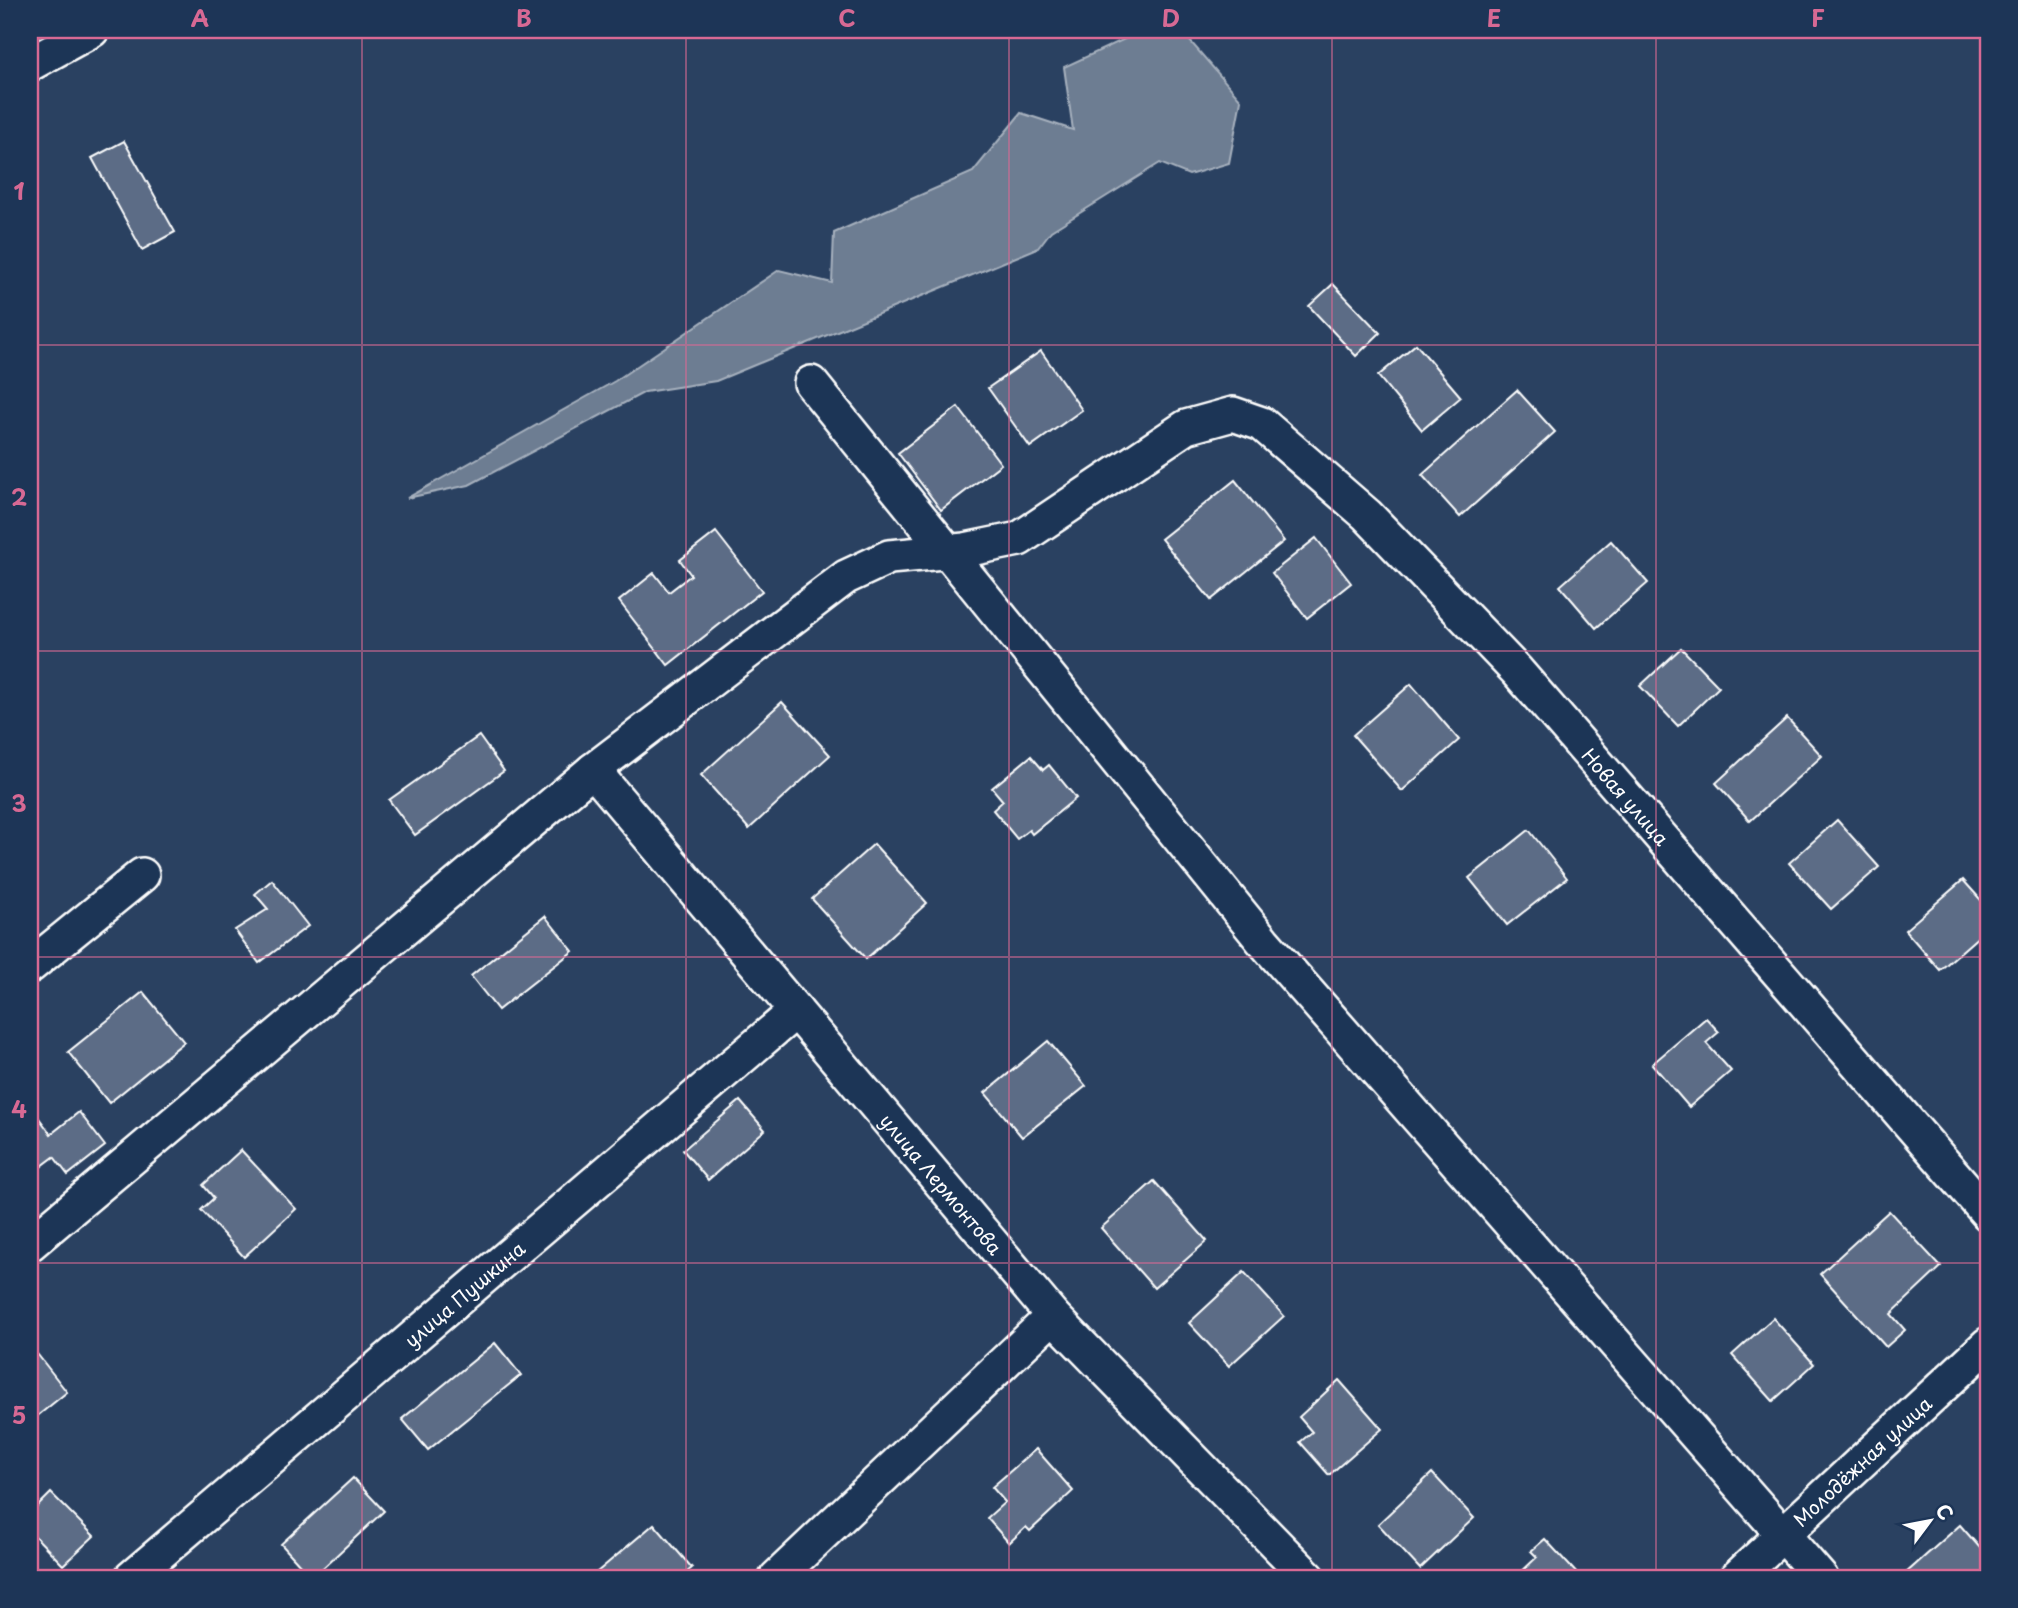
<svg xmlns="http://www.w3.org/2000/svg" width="2018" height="1608" font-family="'Playpen Sans',sans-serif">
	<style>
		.water { fill: #6d7d92; stroke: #a7b1be; stroke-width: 2 }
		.building { fill: #5b6c86; stroke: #fff; stroke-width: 2 }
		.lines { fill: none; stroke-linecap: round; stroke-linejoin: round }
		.minor-casing { stroke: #fff; stroke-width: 38 }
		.minor { stroke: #1d3557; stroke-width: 33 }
		.grid { fill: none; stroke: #d76994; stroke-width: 2; stroke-opacity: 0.55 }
		.labels { text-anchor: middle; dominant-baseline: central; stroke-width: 5; stroke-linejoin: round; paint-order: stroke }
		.street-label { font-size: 19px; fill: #fff; stroke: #1d3557 }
		.neatline { fill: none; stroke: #d76994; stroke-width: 2.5 }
		.grid-label { font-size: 23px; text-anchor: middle; font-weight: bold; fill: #d76994 }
	</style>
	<rect width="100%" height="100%" fill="#2a4161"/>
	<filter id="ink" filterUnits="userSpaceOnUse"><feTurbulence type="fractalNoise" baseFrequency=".0143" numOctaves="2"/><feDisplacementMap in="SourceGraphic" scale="14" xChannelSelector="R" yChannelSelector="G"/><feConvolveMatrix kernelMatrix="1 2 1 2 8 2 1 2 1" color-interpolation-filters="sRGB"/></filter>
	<g filter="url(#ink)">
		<!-- water -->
		<path class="water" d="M 1142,31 L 1184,34 L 1241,100 L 1229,163 L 1189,175 L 1160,163 L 1051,231 L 1038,248 L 716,381 L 645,392 L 469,485 L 407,498 L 615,381 L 779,270 L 832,283 L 834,233 L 973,172 L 1021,113 L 1073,130 L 1064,67 Z"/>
		<!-- building -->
		<g class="building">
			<path d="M 124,141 L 175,232 L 142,250 L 92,158 Z"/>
			<path d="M 1333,284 L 1380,333 L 1356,356 L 1309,306 Z"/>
			<path d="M 1416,344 L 1461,397 L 1422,430 L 1378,376 Z"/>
			<path d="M 1041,351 L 1082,410 L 1030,447 L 988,388 Z"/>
			<path d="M 1517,390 L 1555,432 L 1460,517 L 1422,475 Z"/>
			<path d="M 958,407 L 1001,464 L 941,510 L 898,453 Z"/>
			<path d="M 1235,480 L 1284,541 L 1211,600 L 1161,539 Z"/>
			<path d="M 716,532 L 762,591 L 668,665 L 619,601 L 654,573 L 669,592 L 691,575 L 680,560 Z"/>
			<path d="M 1316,538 L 1351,583 L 1307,618 L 1272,573 Z"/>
			<path d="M 1611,541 L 1648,583 L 1596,628 L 1560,586 Z"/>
			<path d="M 1681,648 L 1719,687 L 1678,726 L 1640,686 Z"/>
			<path d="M 1411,684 L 1459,740 L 1402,791 L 1353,735 Z"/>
			<path d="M 782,702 L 830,755 L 749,829 L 701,775 Z"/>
			<path d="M 1787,718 L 1822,756 L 1750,821 L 1716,783 Z"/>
			<path d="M 479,736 L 504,771 L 415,835 L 389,800 Z"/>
			<path d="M 1031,756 L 1043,770 L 1049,765 L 1076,798 L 1032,834 L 1029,830 L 1017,839 L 993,810 L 1003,801 L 992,788 Z"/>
			<path d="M 1837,820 L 1879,867 L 1831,909 L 1789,863 Z"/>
			<path d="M 1529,830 L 1567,878 L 1507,925 L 1469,878 Z"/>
			<path d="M 874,844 L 927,903 L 866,959 L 812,899 Z"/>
			<path d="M 272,880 L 308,926 L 259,963 L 235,930 L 268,909 L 255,894 Z"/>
			<path d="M 1963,880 L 1988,908 L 1988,928 L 1940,970 L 1905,930 Z"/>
			<path d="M 545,916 L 573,951 L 498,1010 L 471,976 Z"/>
			<path d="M 143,992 L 184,1042 L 109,1103 L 68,1052 Z"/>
			<path d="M 1706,1018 L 1719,1032 L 1706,1043 L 1731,1071 L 1689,1107 L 1652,1064 Z"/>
			<path d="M 1048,1041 L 1086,1086 L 1022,1137 L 985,1093 Z"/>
			<path d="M 740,1101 L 765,1130 L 708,1180 L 683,1150 Z"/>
			<path d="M 30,1106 L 51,1134 L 79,1112 L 105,1146 L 68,1175 L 54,1157 L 30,1175 Z"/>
			<path d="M 241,1150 L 296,1209 L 244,1257 L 201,1210 L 214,1198 L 203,1185 Z"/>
			<path d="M 1154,1181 L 1207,1241 L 1154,1288 L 1101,1228 Z"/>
			<path d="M 1889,1211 L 1941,1267 L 1891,1314 L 1905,1330 L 1886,1347 L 1820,1274 Z"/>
			<path d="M 1244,1272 L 1284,1316 L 1229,1366 L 1189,1323 Z"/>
			<path d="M 1773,1318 L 1814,1364 L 1773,1401 L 1732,1355 Z"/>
			<path d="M 495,1343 L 521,1375 L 428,1450 L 402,1419 Z"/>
			<path d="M 38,1355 L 67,1392 L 30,1422 L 30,1362 Z"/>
			<path d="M 1339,1380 L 1382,1429 L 1329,1475 L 1300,1442 L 1312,1432 L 1299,1417 Z"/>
			<path d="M 1036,1449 L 1073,1491 L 1030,1531 L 1026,1527 L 1009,1543 L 987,1518 L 1005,1502 L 992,1487 Z"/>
			<path d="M 1432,1473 L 1474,1518 L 1420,1569 L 1378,1524 Z"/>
			<path d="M 353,1478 L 384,1511 L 312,1578 L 281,1544 Z"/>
			<path d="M 51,1493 L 94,1536 L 63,1565 L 30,1531 L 30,1514 Z"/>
			<path d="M 654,1524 L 692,1568 L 680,1578 L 590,1578 Z"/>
			<path d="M 1960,1525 L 1988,1557 L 1988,1578 L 1908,1578 L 1905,1574 Z"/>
			<path d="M 1545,1539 L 1581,1578 L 1523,1578 L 1519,1574 L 1537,1557 L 1531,1551 Z"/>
		</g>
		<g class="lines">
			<!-- minor casing -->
			<g class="minor-casing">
				<g id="minor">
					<path d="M 30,64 L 92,30"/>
					<path d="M 811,383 L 1263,941 L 1821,1578"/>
					<path id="s1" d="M 593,770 L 1053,1316 L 1309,1578"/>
					<path d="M 30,966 L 142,875"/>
					<path id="s2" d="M 30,1244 L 593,770 L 846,577 L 889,557 L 965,550 L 1019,539 L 1186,427 L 1233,414 L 1262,424 L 1367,515 L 1517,671 L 1988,1214"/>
					<path id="s3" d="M 131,1578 L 796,1011"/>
					<path d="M 776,1578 L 1053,1316"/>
					<path id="s4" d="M 1736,1578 L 1988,1344"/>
				</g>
			</g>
			<!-- minor -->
			<use href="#minor" class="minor"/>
		</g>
	</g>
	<!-- grid -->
	<path class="grid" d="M 362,30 L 362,1578M 686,30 L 686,1578M 1009,30 L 1009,1578M 1332,30 L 1332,1578M 1656,30 L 1656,1578M 30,345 L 1988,345M 30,651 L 1988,651M 30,957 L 1988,957M 30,1263 L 1988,1263"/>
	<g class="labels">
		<!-- street labels -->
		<g class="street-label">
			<text stroke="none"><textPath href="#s2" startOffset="2035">Новая улица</textPath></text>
			<text stroke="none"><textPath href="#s1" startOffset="541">улица Лермонтова</textPath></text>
			<text stroke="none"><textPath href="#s3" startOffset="438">улица Пушкина</textPath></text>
			<text stroke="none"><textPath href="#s4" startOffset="172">Молодёжная улица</textPath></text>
		</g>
	</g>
	<!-- margin -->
	<rect width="2018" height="1608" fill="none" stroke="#1d3557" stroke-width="77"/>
	<!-- north arrow -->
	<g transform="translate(1930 1521) rotate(58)" stroke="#1d3557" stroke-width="5" paint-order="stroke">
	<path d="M0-5L12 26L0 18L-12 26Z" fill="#ffffff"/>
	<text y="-10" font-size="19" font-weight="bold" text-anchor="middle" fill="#ffffff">С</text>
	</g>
	<rect x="38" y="38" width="1942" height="1532" class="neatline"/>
	<g class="grid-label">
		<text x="200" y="27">A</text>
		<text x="524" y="27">B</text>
		<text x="847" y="27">C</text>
		<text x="1171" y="27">D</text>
		<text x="1494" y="27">E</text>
		<text x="1818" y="27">F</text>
		<text x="19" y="200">1</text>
		<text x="19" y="506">2</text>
		<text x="19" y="812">3</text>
		<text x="19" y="1118">4</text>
		<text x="19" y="1424">5</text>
	</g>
</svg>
